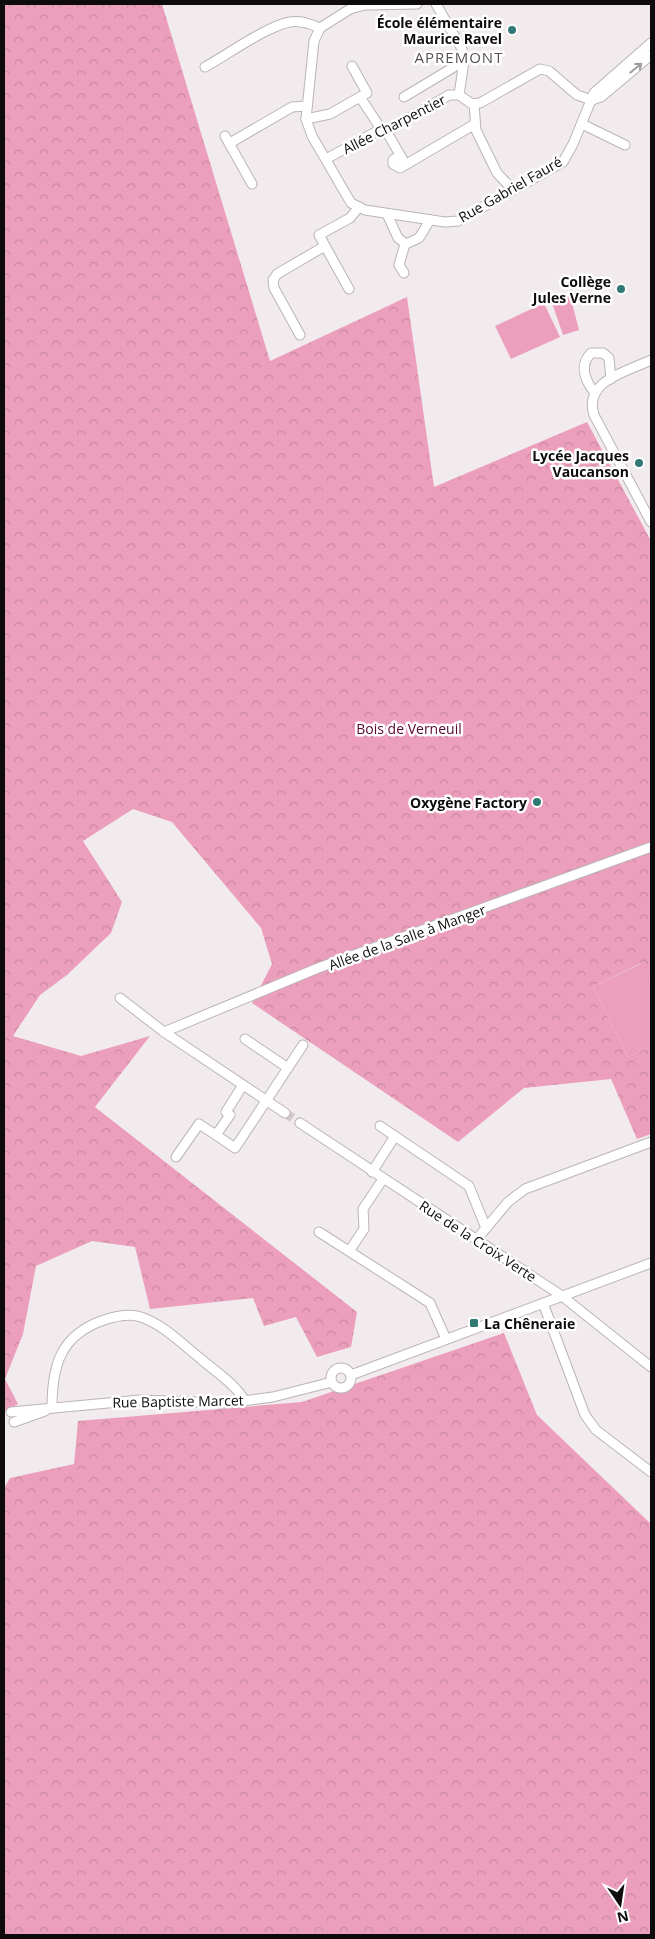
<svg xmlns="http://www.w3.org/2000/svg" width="655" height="1939" font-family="'Open Sans',sans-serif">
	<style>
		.green { fill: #ec9fbc }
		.forest { fill: url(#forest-crowns) }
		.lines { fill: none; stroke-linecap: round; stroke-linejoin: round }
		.street-tunnel { stroke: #d0c9cb; stroke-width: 9; stroke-dasharray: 9 4.5; stroke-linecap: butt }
		.street-casing { stroke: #bbb4b6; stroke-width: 11 }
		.street { stroke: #fff; stroke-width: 9 }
		.oneway { stroke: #9e9d9d }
		.poi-dot { fill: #317975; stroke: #fff; stroke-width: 2 }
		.labels { text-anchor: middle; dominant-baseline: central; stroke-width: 5; stroke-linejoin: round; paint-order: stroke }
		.poi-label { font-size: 14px; font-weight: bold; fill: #0d0b0b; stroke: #fff; text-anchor: end }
		.street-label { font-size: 14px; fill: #0d0b0b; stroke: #fff }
		.park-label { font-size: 14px; fill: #590833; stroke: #fff }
		.neighbourhood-label { font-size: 15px; letter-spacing: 1px; fill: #585254; stroke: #fff }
	</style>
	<defs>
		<pattern id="forest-crowns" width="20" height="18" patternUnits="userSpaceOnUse" patternTransform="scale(1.25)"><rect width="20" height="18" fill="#ec9fbc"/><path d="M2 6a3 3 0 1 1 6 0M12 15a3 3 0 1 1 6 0" fill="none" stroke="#c988a0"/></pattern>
	</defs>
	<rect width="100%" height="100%" fill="#f2ebed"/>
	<!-- green -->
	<g class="green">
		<path d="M 570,295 L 579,330 L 563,335 L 551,300 Z"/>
		<path d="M 544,303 L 560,337 L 511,359 L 495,326 Z"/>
		<path d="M 642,963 L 651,982 L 651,1046 L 628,1057 L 593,987 Z"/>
	</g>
	<!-- forest -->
	<g class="forest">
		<path d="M 4,4 L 162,4 L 270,361 L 407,297 L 434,487 L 587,422 L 651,541 L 651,982 L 641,963 L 593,987 L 628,1057 L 651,1046 L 651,1134 L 637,1139 L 611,1079 L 524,1088 L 458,1142 L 252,1003 L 272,964 L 261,928 L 172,822 L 133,809 L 83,841 L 122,902 L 111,933 L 67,975 L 40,995 L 13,1036 L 81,1056 L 150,1036 L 95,1107 L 357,1312 L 351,1347 L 317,1357 L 296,1317 L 264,1326 L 253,1298 L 150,1309 L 135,1247 L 92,1241 L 36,1266 L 23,1334 L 5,1379 L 18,1404 L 4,1412 Z"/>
		<path d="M 504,1333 L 537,1415 L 651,1524 L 651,1935 L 4,1935 L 4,1488 L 10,1478 L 74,1464 L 78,1421 L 302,1402 Z"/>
	</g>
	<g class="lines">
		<!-- street-tunnel -->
		<path class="street-tunnel" d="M 285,1113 L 300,1123"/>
		<!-- street casing -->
		<g class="street-casing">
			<g id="street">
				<path d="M 417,4 L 365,5 L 350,9 L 320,28 L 314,41 L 306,119 L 312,136 L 351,203 L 365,210 L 445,222 L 458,221 L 563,162 L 573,144 L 594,93 L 651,43"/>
				<path d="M 436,4 L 462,49 L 464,61 L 459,95"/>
				<path d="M 205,67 C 227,55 267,26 290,22 C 301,20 311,24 320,28"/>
				<path d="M 360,97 L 381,129"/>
				<path d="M 404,97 L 464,61"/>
				<path d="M 592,100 L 601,97 L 651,55"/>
				<path d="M 474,104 L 476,130 L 497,173 L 513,190"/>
				<path d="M 306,119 L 330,114 L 367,93 L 352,66"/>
				<path d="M 582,124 L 625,145"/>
				<path d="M 385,129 L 403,160"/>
				<path d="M 225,136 L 252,184"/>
				<path d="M 230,143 L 292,107 L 307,106"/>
				<path d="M 400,155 L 393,160 L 393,164 L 400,168 L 475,124"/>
				<path d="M 326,159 L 381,129 L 390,129 L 449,95 L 459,95 L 472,104 L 480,103 L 540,69 L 549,71 L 577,95 L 592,100"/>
				<path d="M 387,214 L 398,238 L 406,244 L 419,238 L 430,220"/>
				<path d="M 404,273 L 399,265 L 405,244"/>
				<path d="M 349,289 L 319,235 L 350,218 L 359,207"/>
				<path d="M 300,335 L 274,288 L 273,280 L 277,274 L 325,246"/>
				<path d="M 651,360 C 626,372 583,381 594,415 L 651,522"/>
				<path d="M 594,392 C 585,380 579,365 591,353 L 603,353 L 609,358 L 611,379"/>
				<path d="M 120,998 L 164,1032 L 285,1113"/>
				<path d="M 164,1032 L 318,968 L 651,847"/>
				<path d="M 245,1039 L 288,1068"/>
				<path d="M 300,1123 L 562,1296 L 651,1367"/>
				<path d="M 380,1126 L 469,1186 L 486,1228"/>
				<path d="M 216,1135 L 235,1148 L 303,1045"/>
				<path d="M 176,1157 L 199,1124 L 216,1135 L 230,1115 L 226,1112 L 243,1085"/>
				<path d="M 372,1172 L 395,1136"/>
				<path d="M 319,1232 L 430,1303 L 446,1339"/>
				<path d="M 476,1240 L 508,1202 L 525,1189 L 651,1142"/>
				<path d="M 350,1250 L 364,1229 L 363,1209 L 383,1179"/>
				<path d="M 543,1303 L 585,1415 L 596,1430 L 651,1472"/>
				<circle cx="341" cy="1378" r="10"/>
				<path d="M 351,1375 L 651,1263"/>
				<path d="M 52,1408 C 52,1366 60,1335 104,1320 C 116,1316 129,1313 141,1317 C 164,1325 182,1344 201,1359 C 216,1372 235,1384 245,1401"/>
				<path d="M 11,1412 L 140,1400 L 226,1403 L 273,1397 L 332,1382"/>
				<path d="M 14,1422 L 45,1411"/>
			</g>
		</g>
		<!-- street -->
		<use href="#street" class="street"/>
	</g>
	<!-- one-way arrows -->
	<defs><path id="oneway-shaft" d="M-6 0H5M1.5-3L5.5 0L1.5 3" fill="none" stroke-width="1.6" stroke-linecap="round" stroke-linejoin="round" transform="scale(1.25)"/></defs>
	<use class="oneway" href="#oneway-shaft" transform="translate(636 68) rotate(-39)"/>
	<!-- markers -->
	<g class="poi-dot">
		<circle cx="512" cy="30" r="5"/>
		<circle cx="621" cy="289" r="5"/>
		<circle cx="639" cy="463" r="5"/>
		<circle cx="537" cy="802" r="5"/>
		<rect x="469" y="1318" width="10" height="10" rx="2.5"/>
	</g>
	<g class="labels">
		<!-- poi labels -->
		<g class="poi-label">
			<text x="502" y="22">École élémentaire<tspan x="502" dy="16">Maurice Ravel</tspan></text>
			<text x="611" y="281">Collège<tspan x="611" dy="16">Jules Verne</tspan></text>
			<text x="629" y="455">Lycée Jacques<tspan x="629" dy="16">Vaucanson</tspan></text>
			<text x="527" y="802">Oxygène Factory</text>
			<text x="484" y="1323" text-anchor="start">La Chêneraie</text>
		</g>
		<!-- street labels -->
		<g class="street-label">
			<text transform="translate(394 124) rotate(-27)">Allée Charpentier</text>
			<text transform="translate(510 189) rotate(-30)">Rue Gabriel Fauré</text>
			<text transform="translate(407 937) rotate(-20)">Allée de la Salle à Manger</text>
			<text transform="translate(478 1241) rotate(33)">Rue de la Croix Verte</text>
			<text transform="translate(178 1401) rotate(-1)">Rue Baptiste Marcet</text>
		</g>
		<!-- park labels -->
		<g class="park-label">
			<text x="409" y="728">Bois de Verneuil</text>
		</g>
		<!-- neighbourhood labels -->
		<g class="neighbourhood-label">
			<text x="459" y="57">APREMONT</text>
		</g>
	</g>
	<!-- border -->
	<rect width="655" height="1939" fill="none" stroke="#0d0b0b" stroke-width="10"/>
	<!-- north arrow -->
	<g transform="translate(620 1904) rotate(167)" stroke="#ffffff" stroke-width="4" paint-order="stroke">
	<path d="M0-4L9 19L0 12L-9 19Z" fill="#0d0b0b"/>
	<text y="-8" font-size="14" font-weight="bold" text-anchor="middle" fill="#0d0b0b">N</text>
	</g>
</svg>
